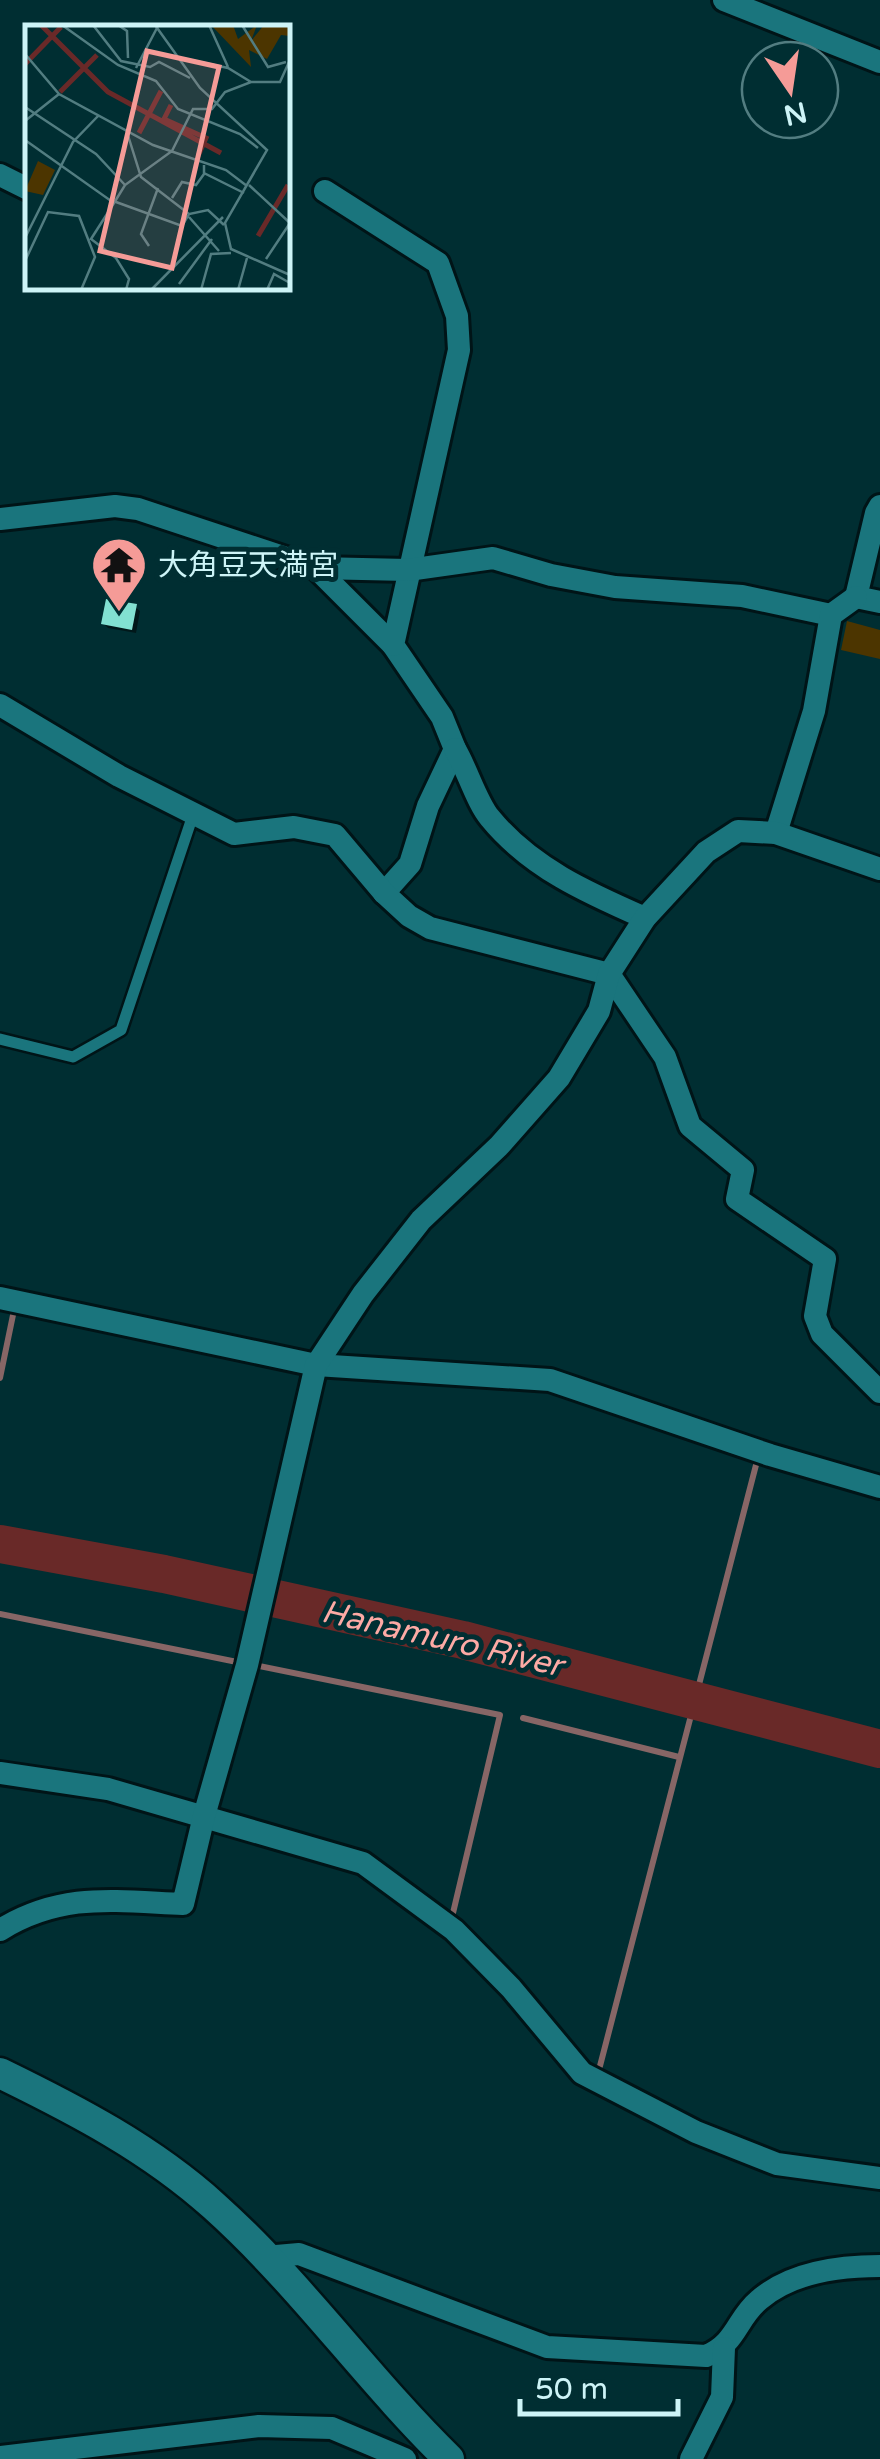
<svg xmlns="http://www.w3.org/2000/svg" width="880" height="2459" font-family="'Varela Round','Noto Sans JP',sans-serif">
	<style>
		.green { fill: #4c3500 }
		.shadow { fill: #0007 }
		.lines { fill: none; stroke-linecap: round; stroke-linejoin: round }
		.stream { stroke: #876666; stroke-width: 6 }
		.river { stroke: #692928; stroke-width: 38 }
		.building { fill: #82e1d2 }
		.lane-casing { stroke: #001417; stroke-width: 16 }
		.street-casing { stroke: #001417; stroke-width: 28 }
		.secondary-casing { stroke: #001417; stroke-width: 35 }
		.lane { stroke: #1a757d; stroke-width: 11 }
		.street { stroke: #1a757d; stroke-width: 22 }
		.secondary { stroke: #1a757d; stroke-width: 30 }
		.labels { text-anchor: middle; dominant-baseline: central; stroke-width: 10; stroke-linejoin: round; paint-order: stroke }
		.poi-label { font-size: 30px; fill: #cdf4f7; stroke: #002e32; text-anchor: start }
		.water-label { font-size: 32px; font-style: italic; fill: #fdaaa5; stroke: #002e32 }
		.inset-river { fill: none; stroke: #692928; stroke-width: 5 }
		.inset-road { fill: none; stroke: #527d81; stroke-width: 2.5 }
		.view { fill: #f59b97; fill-opacity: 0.15; stroke: #f59b97; stroke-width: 5 }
		.inset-edge { fill: none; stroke: #cdf4f7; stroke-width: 5 }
	</style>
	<rect width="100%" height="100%" fill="#002e32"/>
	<!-- green -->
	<path class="green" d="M 847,621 L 880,630 L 880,659 L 841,650 Z"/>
	<!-- shadow -->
	<path class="shadow" d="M 135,607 L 140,611 L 136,633 L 108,628 L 104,624 Z"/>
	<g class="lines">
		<!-- stream -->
		<g class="stream">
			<path d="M 0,1378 L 13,1315"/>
			<path d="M 0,1614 L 242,1663"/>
			<path d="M 254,1665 L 500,1715 L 453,1913"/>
			<path d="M 523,1718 L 679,1757"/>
			<path d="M 600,2066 L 756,1465"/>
		</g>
		<!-- river -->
		<path class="river" d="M 0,1544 L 164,1574 L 463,1640 L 880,1749"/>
	</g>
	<!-- building -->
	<path class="building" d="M 106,599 L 137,604 L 132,630 L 101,624 Z"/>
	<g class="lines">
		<!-- lane casing -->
		<g class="lane-casing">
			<path id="lane" d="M 0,1039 L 73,1057 L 121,1030 L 193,815"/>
		</g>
		<!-- street casing -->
		<g class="street-casing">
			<g id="street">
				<path d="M 724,0 L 880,62"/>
				<path d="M 0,175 L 28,189"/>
				<path d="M 325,191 L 438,263 L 457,316 L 459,350 L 393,645 L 442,717 L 455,749 L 428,806 L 410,864 L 384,893"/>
				<path d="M 880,506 L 876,513 L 856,597 L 880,602"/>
				<path d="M 0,519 L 115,506 L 138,509 L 316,568 L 408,570 L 493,558 L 551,575 L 615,587 L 742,596 L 831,615"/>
				<path d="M 316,568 L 393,645"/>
				<path d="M 0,705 L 119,776 L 234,834 L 294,827 L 335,835 L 384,893 L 409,916 L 430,928 L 609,974 L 665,1057 L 690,1126 L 743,1170 L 737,1199 L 825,1259 L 815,1316 L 822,1334 L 880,1392"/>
				<path d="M 455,749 C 467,769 477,803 490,818 C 531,868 588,893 645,918"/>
				<path d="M 776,833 L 814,711 L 831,615 L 856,597"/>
				<path d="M 0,1298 L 316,1365 L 550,1380 L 770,1455 L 880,1487"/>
				<path d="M 0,1773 L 108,1789 L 363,1863 L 454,1930 L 511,1988 L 582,2073 L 696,2132 L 777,2164 L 880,2178"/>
				<path d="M 0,1930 C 62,1892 114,1901 183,1904 L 204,1816 L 247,1665 L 316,1365 L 363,1294 L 421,1220 L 499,1146 L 559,1078 L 599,1011 L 609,974 L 645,918 L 706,852 L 738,831 L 776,833 L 880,869"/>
				<path d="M 265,2257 L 299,2254 L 547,2347 L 706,2356 C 737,2343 736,2319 759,2300 C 791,2272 840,2266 880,2266"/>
				<path d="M 0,2457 L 259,2426 L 332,2428 L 405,2459"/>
				<path d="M 691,2459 L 722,2397 L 724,2348"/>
			</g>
		</g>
		<!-- secondary casing -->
		<g class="secondary-casing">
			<path id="secondary" d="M 0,2073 C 76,2110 151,2149 214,2206 C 300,2283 367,2379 449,2459"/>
		</g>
		<!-- lane -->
		<use href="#lane" class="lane"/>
		<!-- street -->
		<use href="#street" class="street"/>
		<!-- secondary -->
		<use href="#secondary" class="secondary"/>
	</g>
	<!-- icons -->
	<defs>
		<g id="temple-pin" transform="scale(2.875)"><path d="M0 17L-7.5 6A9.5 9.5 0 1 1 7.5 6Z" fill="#f59b97" stroke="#002e32"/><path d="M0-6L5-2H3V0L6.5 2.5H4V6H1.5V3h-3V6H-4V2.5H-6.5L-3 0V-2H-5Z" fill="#111"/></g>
	</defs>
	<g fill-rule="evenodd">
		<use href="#temple-pin" x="119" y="565"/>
	</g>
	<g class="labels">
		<!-- poi labels -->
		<g class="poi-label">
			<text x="158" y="565">大角豆天満宮</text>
		</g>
		<!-- water labels -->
		<g class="water-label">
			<text transform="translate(442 1639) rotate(13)">Hanamuro River</text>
		</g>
	</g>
	<!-- overview -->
	<g transform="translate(25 25)">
		<rect width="265" height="265" fill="#002e32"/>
		<path d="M 186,0 L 208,0 L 213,14 L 232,0 L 226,16 L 239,0 L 265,0 L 265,11 L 256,10 L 242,34 L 224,25 L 226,42 ZM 13,136 L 30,145 L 18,170 L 0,166 Z" fill="#4c3500"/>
		<path class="inset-river" d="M 16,0 L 83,67 L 196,128M 0,39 L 36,2M 35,67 L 72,30M 146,80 L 139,94 L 181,113 L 173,131M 114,108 L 136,66M 233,211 L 263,160"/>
		<path class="inset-road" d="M 37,0 L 93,40 L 131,56 L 153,84 L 215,109 L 233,123M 68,0 L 96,36 L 125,42 L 134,37 L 165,53M 93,0 L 102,6 L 103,33M 130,0 L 175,63 L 242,125 L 200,198 L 206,224 L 265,250M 184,0 L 203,42M 217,0 L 243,42 L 261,37M 0,29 L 34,69 L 128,120 L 201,145 L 222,161M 156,33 L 203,43 L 226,57M 111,43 L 133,1M 0,82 L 71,129 L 100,160M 0,96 L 34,69M 101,104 L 116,152 L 164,189M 0,115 L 89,178 L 66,214 L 91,233 L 104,254 L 101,265M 179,140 L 179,148 L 219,168M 224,160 L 265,198M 147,173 L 157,157 L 171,160 L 179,149M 91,177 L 157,201 L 164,189 L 183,185 L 199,200M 89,178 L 100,160 L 147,126 L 168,84 L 187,84 L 200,67 L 226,57 L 255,57 L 264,37M 164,192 L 194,226M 0,213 L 48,117 L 74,90M 124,221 L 116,209 L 133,163M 241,234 L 265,198M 0,236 L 23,187 L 54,191 L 70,232 L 56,265M 154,259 L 187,214M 86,265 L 119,265M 126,265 L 198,192M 176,265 L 186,229 L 206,228M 213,265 L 222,233M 242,265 L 249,249 L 265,258"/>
		<path class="view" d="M 122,26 L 194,42 L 147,243 L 75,226 Z"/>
		<rect width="265" height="265" class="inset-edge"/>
	</g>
	<!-- north arrow -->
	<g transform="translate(790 90) rotate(167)"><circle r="48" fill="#002e32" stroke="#527d81" stroke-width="2.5"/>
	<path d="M0-8L18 38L0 25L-18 38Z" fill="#f59b97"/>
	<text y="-15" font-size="28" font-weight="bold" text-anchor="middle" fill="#cdf4f7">N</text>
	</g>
	<!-- scale -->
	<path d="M520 2399v15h158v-15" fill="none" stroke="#cdf4f7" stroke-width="5"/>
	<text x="535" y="2399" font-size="30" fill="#cdf4f7" stroke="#002e32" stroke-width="8" paint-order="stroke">50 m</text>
</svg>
